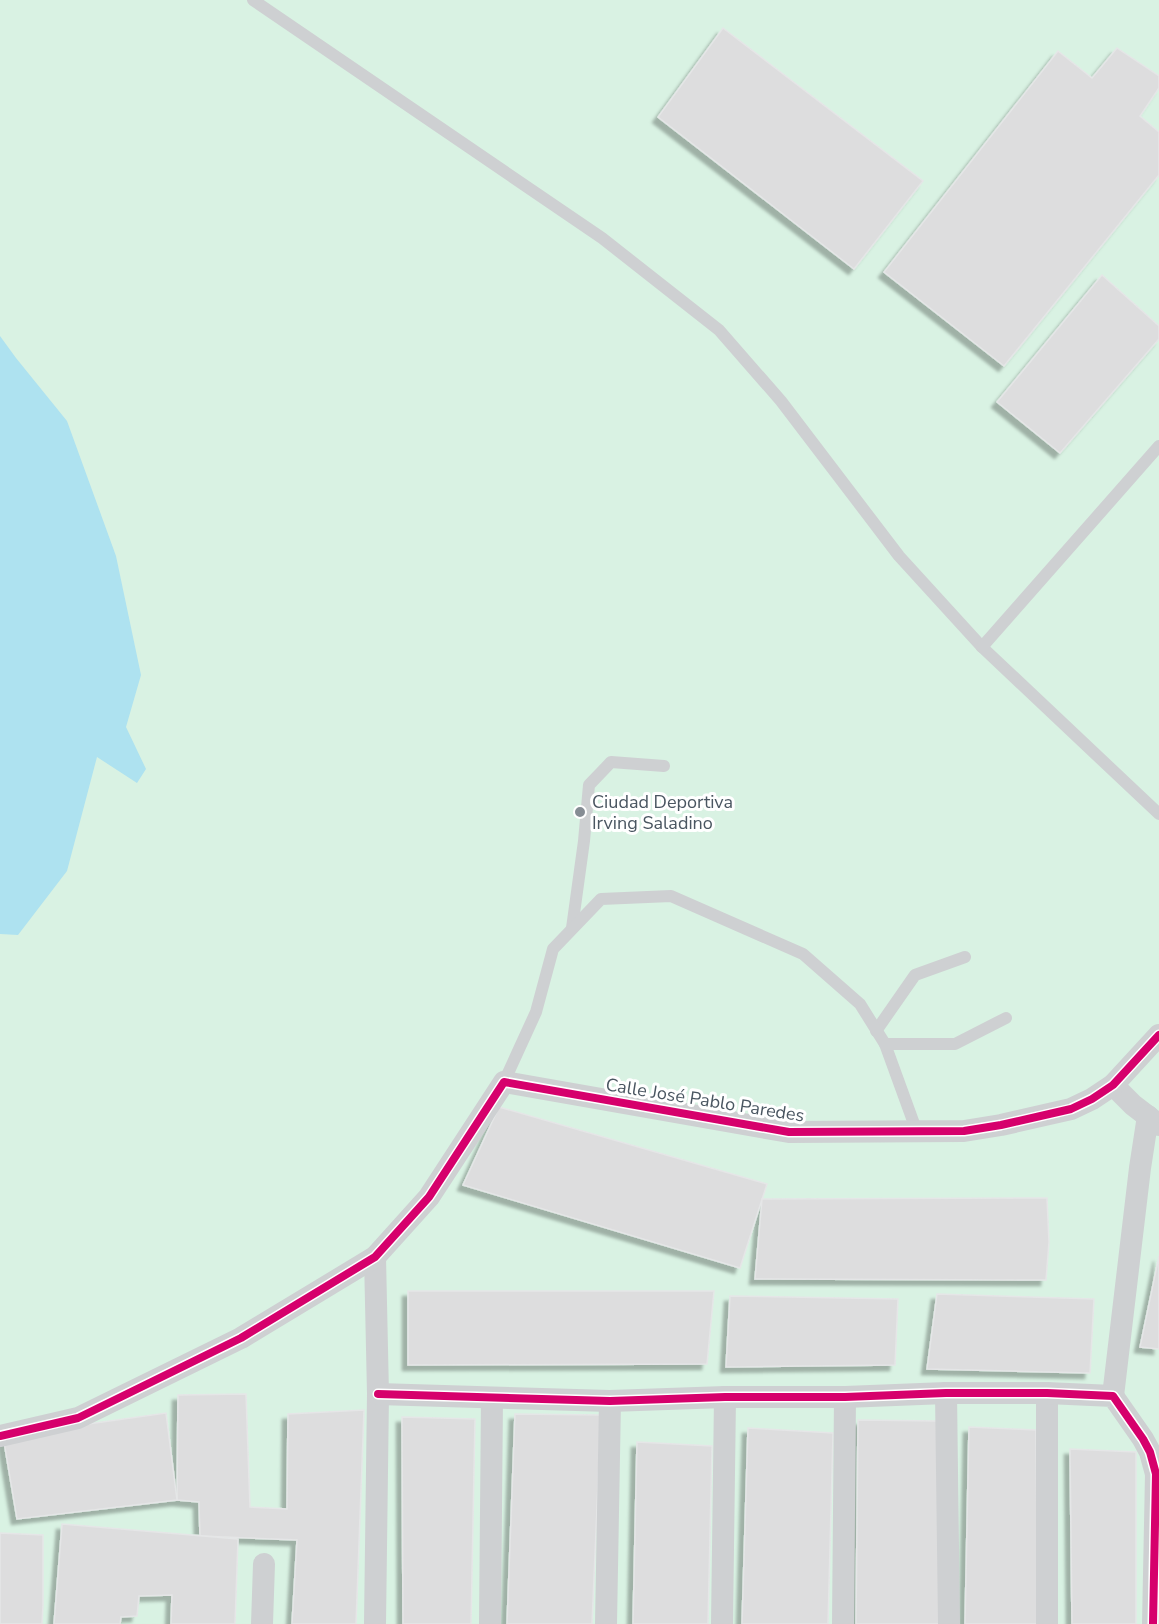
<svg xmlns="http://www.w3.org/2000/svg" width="1159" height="1624" font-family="'Nunito Sans',sans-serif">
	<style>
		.green { fill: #d9f2e3 }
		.water { fill: #aee2f0 }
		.building { fill: #ddddde; stroke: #e5e6e7; stroke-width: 1.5; filter: url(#shadow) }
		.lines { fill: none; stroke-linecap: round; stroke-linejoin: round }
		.service { stroke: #ced0d2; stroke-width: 12 }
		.minor { stroke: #ced0d2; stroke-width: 22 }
		.cycleway-casing { stroke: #fff; stroke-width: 11 }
		.cycleway { stroke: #d6006c; stroke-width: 8 }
		.poi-dot { fill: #868d94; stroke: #fff; stroke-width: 2 }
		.labels { text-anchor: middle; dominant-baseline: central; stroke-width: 6; stroke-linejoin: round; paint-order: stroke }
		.poi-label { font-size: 18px; fill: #4a5661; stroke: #fff; text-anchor: start }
		.street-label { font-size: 18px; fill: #4a5661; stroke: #fff }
	</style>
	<defs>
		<filter id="shadow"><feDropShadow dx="-5.5" dy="5.5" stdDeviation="1.5" flood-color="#0004"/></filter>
	</defs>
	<rect width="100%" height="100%" fill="#f4f4f4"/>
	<!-- green -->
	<rect class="green" x="0" y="0" width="1159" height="1624"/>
	<!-- water -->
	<path class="water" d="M 0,336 L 16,358 L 67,421 L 116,556 L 141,675 L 126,727 L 146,769 L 137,783 L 97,757 L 67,871 L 18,935 L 0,934 Z"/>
	<!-- building -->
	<g class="building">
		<path d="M 723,28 L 923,181 L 854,269 L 658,117 Z"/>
		<path d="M 1117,48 L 1159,76 L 1159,88 L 1140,116 L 1159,132 L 1159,175 L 1004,366 L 884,272 L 1058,51 L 1092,78 Z"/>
		<path d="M 1102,275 L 1159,326 L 1159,339 L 1060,453 L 997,402 Z"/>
		<path d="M 499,1107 L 767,1184 L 740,1268 L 463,1185 Z"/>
		<path d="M 1047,1198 L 1049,1242 L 1046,1280 L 755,1279 L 762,1199 Z"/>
		<path d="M 1159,1256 L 1159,1349 L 1140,1347 Z"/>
		<path d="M 408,1291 L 714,1291 L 707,1364 L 408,1365 Z"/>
		<path d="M 937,1294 L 1094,1299 L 1090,1373 L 927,1369 Z"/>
		<path d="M 730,1296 L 898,1299 L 895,1365 L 726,1367 Z"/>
		<path d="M 246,1394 L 250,1507 L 287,1509 L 288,1414 L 364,1410 L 356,1624 L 292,1624 L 297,1540 L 200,1536 L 199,1502 L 177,1500 L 178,1395 Z"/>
		<path d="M 166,1413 L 177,1500 L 17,1519 L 3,1436 Z"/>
		<path d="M 515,1414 L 601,1415 L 592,1624 L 507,1624 Z"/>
		<path d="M 402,1417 L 475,1419 L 471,1624 L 403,1624 Z"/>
		<path d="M 858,1420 L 938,1421 L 939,1624 L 856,1624 Z"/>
		<path d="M 969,1427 L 1036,1430 L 1038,1624 L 965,1624 Z"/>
		<path d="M 748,1428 L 833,1433 L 828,1624 L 742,1624 Z"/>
		<path d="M 637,1442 L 712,1446 L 708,1624 L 633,1624 Z"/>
		<path d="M 1070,1449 L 1136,1452 L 1136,1624 L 1072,1624 Z"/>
		<path d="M 62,1524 L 238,1539 L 235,1624 L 171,1624 L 172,1595 L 139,1596 L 137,1616 L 121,1617 L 120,1624 L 54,1624 Z"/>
		<path d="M 0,1533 L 43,1535 L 43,1605 L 42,1624 L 0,1624 Z"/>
	</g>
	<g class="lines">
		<!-- service -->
		<g class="service">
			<path d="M 253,0 L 602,238 L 719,330 L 781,401 L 899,556 L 982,647 L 1159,814"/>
			<path d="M 982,647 L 1159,446"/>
			<path d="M 572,928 L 584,841 L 589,785 L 611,762 L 664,766"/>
			<path d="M 876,1031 L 915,975 L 965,957"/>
			<path d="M 885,1044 L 917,1132"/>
			<path d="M 504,1082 L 536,1012 L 553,949 L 601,899 L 671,896 L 803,954 L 860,1004 L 885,1044 L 955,1044 L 1006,1018"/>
		</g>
		<!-- minor -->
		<g class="minor">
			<path d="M 1113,1085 L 1133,1105 L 1159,1125"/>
			<path d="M 375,1257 L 378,1394 L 375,1624"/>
			<path d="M 946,1393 L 949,1624"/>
			<path d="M 1047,1393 L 1047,1624"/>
			<path d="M 378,1394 L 610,1401 L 725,1397 L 845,1397 L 946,1393 L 1047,1393 L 1113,1396 L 1143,1439 L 1150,1452 L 1156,1474 L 1153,1624"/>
			<path d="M 1113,1396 L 1140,1168 L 1148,1116"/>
			<path d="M 0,1436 L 78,1418 L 241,1338 L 375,1257 L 429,1197 L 504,1082 L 789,1132 L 964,1131 L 1001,1125 L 1071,1109 L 1092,1099 L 1113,1085 L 1159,1035"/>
			<path d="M 262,1624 L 264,1564"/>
			<path d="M 490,1624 L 492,1398"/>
			<path d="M 606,1624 L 610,1401"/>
			<path d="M 722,1624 L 725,1397"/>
			<path d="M 843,1624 L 845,1397"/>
		</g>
		<!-- cycleway casing -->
		<g class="cycleway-casing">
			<g id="cycleway">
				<path d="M 378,1394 L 610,1401 L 725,1397 L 845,1397 L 946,1393 L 1047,1393 L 1113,1396 L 1143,1439 L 1150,1452 L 1156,1474 L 1153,1624"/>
				<path d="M 0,1436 L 78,1418 L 241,1338 L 375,1257 L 429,1197 L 504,1082 L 789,1132 L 964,1131 L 1001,1125 L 1071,1109 L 1092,1099 L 1113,1085 L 1159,1035"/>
			</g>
		</g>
		<!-- cycleway -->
		<use href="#cycleway" class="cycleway"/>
	</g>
	<!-- markers -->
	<circle class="poi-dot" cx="580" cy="812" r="6"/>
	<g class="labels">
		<!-- poi labels -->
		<g class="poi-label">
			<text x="592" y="802">Ciudad Deportiva<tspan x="592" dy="21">Irving Saladino</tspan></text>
		</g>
		<!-- street labels -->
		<g class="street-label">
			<text transform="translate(705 1100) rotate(9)">Calle José Pablo Paredes</text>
		</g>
	</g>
</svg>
